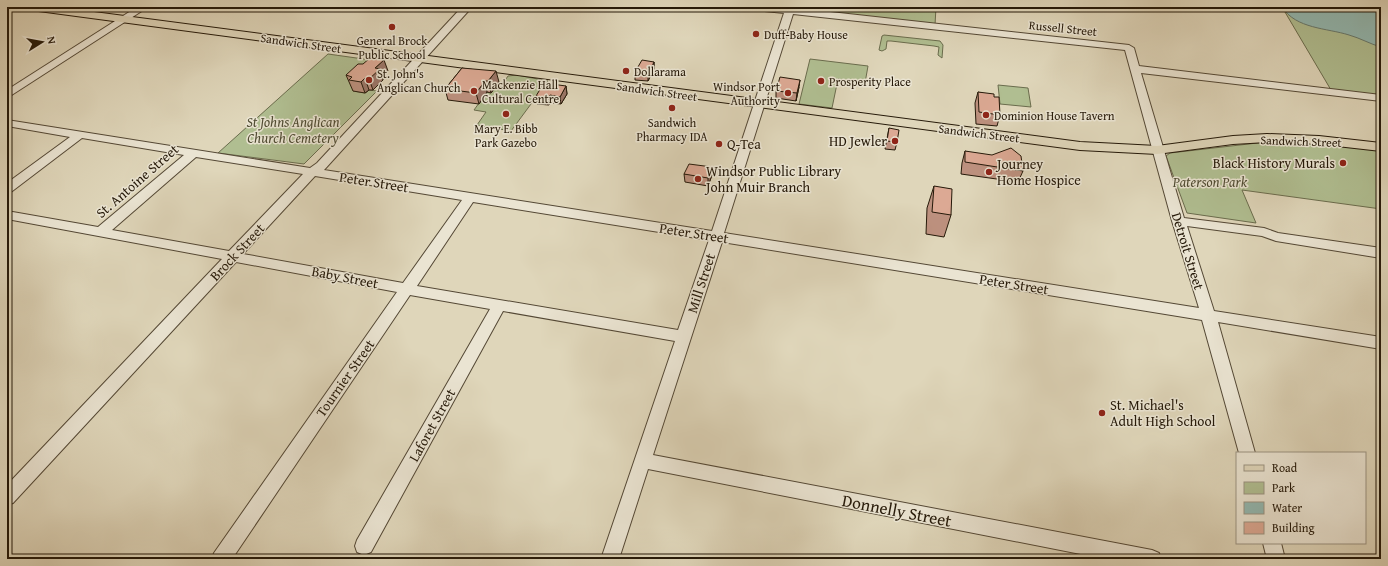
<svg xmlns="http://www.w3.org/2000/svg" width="1388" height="566" font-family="'Gentium Book Plus',serif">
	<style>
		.green { fill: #b0be91; stroke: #6a6c4d }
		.water { fill: #93b9b2; stroke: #67796e }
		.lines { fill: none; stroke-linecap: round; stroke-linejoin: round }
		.minor-casing { stroke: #544835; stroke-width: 2 }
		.major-casing { stroke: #251909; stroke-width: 2 }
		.minor { fill: #eae4d2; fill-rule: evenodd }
		.major { fill: #dfd6ba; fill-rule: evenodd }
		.wall { fill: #bd917f; stroke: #251909 }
		.shaded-wall { fill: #9a7668; stroke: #251909 }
		.building { fill: #dca994; stroke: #251909 }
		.poi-dot { fill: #8f2418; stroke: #eae4d2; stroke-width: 1.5 }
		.labels { text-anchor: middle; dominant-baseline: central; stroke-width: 3; stroke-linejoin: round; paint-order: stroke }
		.far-street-label { font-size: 12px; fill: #251909; stroke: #eae4d2 }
		.far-poi-label { font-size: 12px; fill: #251909; stroke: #eae4d2; text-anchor: start }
		.park-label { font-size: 14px; font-style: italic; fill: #4f4b32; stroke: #eae4d2 }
		.poi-label { font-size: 14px; fill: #251909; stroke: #eae4d2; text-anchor: start }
		.street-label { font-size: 14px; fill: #251909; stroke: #eae4d2 }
		.near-street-label { font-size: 17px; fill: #251909; stroke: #eae4d2 }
	</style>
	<rect width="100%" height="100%" fill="#dfd6ba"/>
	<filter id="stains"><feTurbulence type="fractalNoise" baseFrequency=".005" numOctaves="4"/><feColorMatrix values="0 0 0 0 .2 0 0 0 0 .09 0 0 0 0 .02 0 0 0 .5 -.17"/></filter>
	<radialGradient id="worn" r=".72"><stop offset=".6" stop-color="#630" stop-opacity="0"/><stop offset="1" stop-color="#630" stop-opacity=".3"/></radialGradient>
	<!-- green -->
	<g class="green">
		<path d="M 796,7 L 936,7 L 935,25 L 801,10 Z"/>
		<path d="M 1282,7 L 1358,7 L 1381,12 L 1381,96 L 1331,90 Z"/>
		<path d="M 884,35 L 940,41 L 943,45 L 942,58 L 938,55 L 939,47 L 934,46 L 891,41 L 887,41 L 886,49 L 882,51 L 879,50 L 882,36 Z"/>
		<path d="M 328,54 L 385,62 L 354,86 L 353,91 L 365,93 L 369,90 L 377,91 L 304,164 L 218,153 Z"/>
		<path d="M 810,59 L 868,66 L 865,83 L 838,79 L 832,108 L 799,104 Z"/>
		<path d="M 517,75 L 548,81 L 511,131 L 477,125 L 486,112 L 474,110 L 487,92 L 491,93 L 495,87 L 500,88 L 508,76 Z"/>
		<path d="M 998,85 L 1028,88 L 1031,107 L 1000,104 Z"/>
		<path d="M 1266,142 L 1324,144 L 1381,151 L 1381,209 L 1242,190 L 1256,223 L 1187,213 L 1166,156 L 1170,153 Z"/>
	</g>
	<!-- water -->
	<path class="water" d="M 1282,7 L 1381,7 L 1381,47 C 1370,44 1360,38 1349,35 C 1327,28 1296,29 1282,7 Z"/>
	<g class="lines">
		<!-- minor casing -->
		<g class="minor-casing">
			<g id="minor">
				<path d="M 137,7 L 148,7 L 7,98 L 7,90 Z"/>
				<path d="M 462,7 L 472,7 L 324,170 L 712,231 L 784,13 L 756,10 L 751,7 L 795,7 L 794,8 L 1129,45 L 1134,48 L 1139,66 L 1381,95 L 1381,101 L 1141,73 L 1184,218 L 1264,228 L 1278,233 L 1381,248 L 1381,258 L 1276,241 L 1262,236 L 1187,226 L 1214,311 L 1381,337 L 1381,349 L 1218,322 L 1255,453 L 1239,453 L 1202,320 L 722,242 L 653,455 L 1152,550 L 1159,553 L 1161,559 L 1106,559 L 648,469 L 619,559 L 601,559 L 675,341 L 503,311 L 371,552 L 364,555 L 357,552 L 355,546 L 357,540 L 490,309 L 410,295 L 232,559 L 212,559 L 214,553 L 397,292 L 236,262 L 13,503 L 7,505 L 7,485 L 222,259 L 7,219 L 7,211 L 98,227 L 184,155 L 82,138 L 11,192 L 7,193 L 7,183 L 70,137 L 7,126 L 7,120 L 310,168 L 317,163 ZM 793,14 L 1125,50 L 1172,221 L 1199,308 L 724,233 ZM 196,157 L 303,174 L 229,251 L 112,230 ZM 315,176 L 462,200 L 403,283 L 243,254 ZM 473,202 L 709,240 L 678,330 L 417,286 Z"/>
				<path d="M 1263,543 L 1281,543 L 1285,559 L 1267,559 Z"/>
			</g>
		</g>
		<!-- major casing -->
		<g class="major-casing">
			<path id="major" d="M 25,7 L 56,7 L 1080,142 L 1157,146 L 1233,136 L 1267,134 L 1319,136 L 1381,143 L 1381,151 L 1319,144 L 1267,142 L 1233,144 L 1157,154 L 1080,150 L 31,10 Z"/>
		</g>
		<!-- minor -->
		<use href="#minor" class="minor"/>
		<!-- major -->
		<use href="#major" class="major"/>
	</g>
	<!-- wall -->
	<g class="wall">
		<path d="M 654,62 L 654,69 L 648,81 L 635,80 L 635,72 Z"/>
		<path d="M 462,68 L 499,82 L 491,93 L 487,92 L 479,104 L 448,100 L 445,89 Z"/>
		<path d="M 388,71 L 382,76 L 383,80 L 373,90 L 369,90 L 365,93 L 353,91 L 346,75 Z"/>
		<path d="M 566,86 L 567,94 L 561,104 L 551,103 L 549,105 L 537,104 L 536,96 Z"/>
		<path d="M 799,87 L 796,101 L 776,98 L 776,91 Z"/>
		<path d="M 978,92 L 994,97 L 1000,115 L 997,126 L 976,124 L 975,103 Z"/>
		<path d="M 889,128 L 897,142 L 895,150 L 885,149 Z"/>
		<path d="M 965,151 L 1023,171 L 1018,182 L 961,174 L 962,163 Z"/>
		<path d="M 684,174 L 712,175 L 708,186 L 685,182 Z"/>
		<path d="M 934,186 L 951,215 L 944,237 L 926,234 L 927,208 Z"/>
	</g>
	<!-- shaded-wall -->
	<g class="shaded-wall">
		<path d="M 384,60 L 388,71 L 382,76 L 383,80 L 373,90 L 369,79 L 375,68 Z"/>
		<path d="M 654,62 L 654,69 L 648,81 L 648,74 Z"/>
		<path d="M 496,71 L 499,82 L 491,93 L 488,81 Z"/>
		<path d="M 365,78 L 369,90 L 365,93 L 361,82 Z"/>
		<path d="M 800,80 L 799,87 L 796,101 L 797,93 Z"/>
		<path d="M 485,81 L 487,92 L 479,104 L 476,93 Z"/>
		<path d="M 566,86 L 567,94 L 561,104 L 560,97 Z"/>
		<path d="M 550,95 L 551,103 L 549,105 L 548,98 Z"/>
		<path d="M 712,167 L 712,175 L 708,186 L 708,178 Z"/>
	</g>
	<!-- building -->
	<g class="building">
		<path d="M 370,58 L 384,60 L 375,68 L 380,69 L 369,79 L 365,78 L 361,82 L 349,80 L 352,77 L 346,75 L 358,64 L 363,64 Z"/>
		<path d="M 642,60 L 654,62 L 648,74 L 635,72 Z"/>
		<path d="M 462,68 L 496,71 L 488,81 L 485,81 L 476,93 L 445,89 Z"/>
		<path d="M 780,77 L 800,80 L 797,93 L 776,91 Z"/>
		<path d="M 544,83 L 566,86 L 560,97 L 550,95 L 548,98 L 536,96 Z"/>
		<path d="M 978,92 L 994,94 L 994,97 L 999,97 L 1000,115 L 979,112 Z"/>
		<path d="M 889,128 L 899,130 L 897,142 L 887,141 Z"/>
		<path d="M 1011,148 L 1021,156 L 1023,171 L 965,162 L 965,151 L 992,155 Z"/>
		<path d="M 689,164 L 712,167 L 708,178 L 684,174 Z"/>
		<path d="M 934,186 L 952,189 L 951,215 L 932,212 Z"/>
	</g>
	<!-- markers -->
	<g class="poi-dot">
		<circle cx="392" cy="27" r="4"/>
		<circle cx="756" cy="34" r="4"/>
		<circle cx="626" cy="71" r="4"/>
		<circle cx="369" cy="80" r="4"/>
		<circle cx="821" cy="81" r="4"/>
		<circle cx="474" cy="91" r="4"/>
		<circle cx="788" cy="93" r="4"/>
		<circle cx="672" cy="108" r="4"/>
		<circle cx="506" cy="114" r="4"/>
		<circle cx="986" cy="115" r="4"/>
		<circle cx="895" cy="141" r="4"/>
		<circle cx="719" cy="144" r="4"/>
		<circle cx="1343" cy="163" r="4"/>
		<circle cx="989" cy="172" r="4"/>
		<circle cx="698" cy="179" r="4"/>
		<circle cx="1102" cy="413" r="4"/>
	</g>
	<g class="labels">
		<!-- far-street labels -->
		<g class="far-street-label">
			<text transform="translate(1063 28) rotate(6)">Russell Street</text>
			<text transform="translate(301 43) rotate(8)">Sandwich Street</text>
			<text transform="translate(657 91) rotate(8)">Sandwich Street</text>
			<text transform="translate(979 133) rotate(7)">Sandwich Street</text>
			<text transform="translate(1301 141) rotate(2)">Sandwich Street</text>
		</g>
		<!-- far-poi labels -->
		<g class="far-poi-label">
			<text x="764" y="34">Duff-Baby House</text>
			<text x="392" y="40" text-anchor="middle">General Brock<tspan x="392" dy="14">Public School</tspan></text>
			<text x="634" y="71">Dollarama</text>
			<text x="377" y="73">St. John's<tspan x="377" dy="14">Anglican Church</tspan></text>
			<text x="829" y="81">Prosperity Place</text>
			<text x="482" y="84">Mackenzie Hall<tspan x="482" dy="14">Cultural Centre</tspan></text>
			<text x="780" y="86" text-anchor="end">Windsor Port<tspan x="780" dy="14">Authority</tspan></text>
			<text x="994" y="115">Dominion House Tavern</text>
			<text x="672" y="122" text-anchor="middle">Sandwich<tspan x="672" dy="14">Pharmacy IDA</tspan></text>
			<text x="506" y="128" text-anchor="middle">Mary E. Bibb<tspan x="506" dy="14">Park Gazebo</tspan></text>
		</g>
		<!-- park labels -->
		<g class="park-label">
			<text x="293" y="122">St Johns Anglican<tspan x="293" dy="16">Church Cemetery</tspan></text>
			<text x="1210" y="182">Paterson Park</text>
		</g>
		<!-- poi labels -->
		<g class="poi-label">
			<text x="887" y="141" text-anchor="end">HD Jewler</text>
			<text x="727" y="144">Q-Tea</text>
			<text x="1335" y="163" text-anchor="end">Black History Murals</text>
			<text x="997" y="164">Journey<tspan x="997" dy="16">Home Hospice</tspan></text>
			<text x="706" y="171">Windsor Public Library<tspan x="706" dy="16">John Muir Branch</tspan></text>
			<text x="1110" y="405">St. Michael's<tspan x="1110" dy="16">Adult High School</tspan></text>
		</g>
		<!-- street labels -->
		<g class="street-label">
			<text transform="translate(137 181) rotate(-41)">St. Antoine Street</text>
			<text transform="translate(374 182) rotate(9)">Peter Street</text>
			<text transform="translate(694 233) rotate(9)">Peter Street</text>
			<text transform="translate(1188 251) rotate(73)">Detroit Street</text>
			<text transform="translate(237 252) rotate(-47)">Brock Street</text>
			<text transform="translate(345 277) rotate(11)">Baby Street</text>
			<text transform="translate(701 283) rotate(-72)">Mill Street</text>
			<text transform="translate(1014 284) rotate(9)">Peter Street</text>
			<text transform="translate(345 378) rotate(-55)">Tournier Street</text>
			<text transform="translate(432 425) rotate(-61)">Laforet Street</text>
		</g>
		<!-- near-street labels -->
		<g class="near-street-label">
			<text transform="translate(897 510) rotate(11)">Donnelly Street</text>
		</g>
	</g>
	<!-- margin -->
	<rect width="1388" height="566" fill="none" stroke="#dfd6ba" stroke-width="24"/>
	<rect x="8" y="8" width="1372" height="550" fill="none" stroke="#251909" stroke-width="2"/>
	<rect x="12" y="12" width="1364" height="542" fill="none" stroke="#251909"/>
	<!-- legend -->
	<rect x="1236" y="452" width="130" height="92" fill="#eae4d2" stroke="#9b9382"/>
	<rect x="1244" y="465" width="20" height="6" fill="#dfd6ba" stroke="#9b9382"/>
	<text x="1272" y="472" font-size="12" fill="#251909">Road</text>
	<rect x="1244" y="482" width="20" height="12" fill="#b0be91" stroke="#9b9382"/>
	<text x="1272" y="492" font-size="12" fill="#251909">Park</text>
	<rect x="1244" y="502" width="20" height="12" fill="#93b9b2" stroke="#9b9382"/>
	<text x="1272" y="512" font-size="12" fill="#251909">Water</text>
	<rect x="1244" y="522" width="20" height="12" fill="#dca994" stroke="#9b9382"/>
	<text x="1272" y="532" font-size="12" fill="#251909">Building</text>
	<!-- north arrow -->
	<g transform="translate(42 42) rotate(79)" stroke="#eae4d2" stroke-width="3" paint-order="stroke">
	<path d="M0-3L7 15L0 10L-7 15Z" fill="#251909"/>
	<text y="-6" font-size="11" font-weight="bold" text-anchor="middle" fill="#251909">N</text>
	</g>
	<rect width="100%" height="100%" filter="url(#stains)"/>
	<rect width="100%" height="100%" fill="url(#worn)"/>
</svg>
